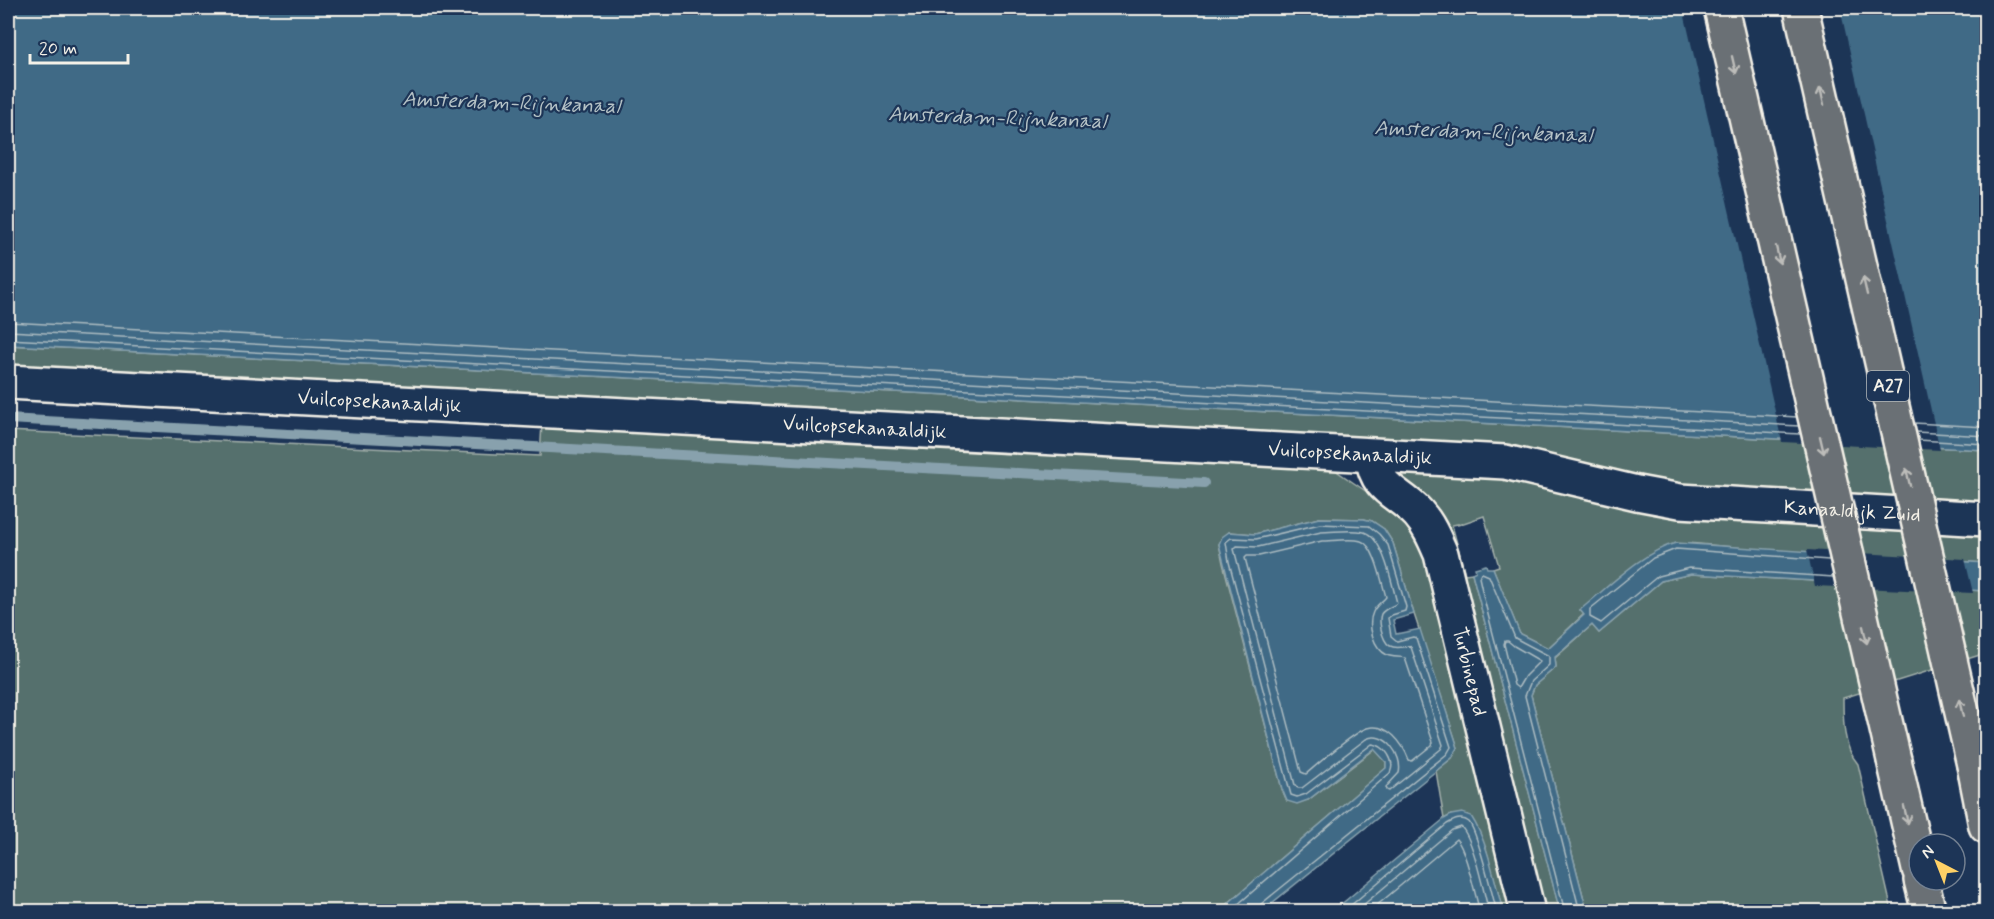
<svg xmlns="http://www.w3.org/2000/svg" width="1994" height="919" font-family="Mynerve,sans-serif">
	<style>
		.green { fill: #54706d; stroke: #a4b0aa; stroke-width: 1.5 }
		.water { fill: #406b86; stroke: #88a1ad; stroke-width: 1.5 }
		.pier { fill: #1d3557 }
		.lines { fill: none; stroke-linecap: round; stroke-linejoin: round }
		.shore { stroke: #acbbc1; stroke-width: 1.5 }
		.stream { stroke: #88a1ad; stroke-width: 10 }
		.minor-casing { stroke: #f4f1e8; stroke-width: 38 }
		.highway-casing { stroke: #f4f1e8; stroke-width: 38 }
		.minor { stroke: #1d3557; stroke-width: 33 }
		.highway { stroke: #6b7074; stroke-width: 33 }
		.highway-bridge-casing { stroke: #f4f1e8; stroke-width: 38; stroke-linecap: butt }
		.highway-bridge { stroke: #6b7074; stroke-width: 33 }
		.oneway { stroke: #bdbdba }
		.labels { text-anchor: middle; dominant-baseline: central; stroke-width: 4.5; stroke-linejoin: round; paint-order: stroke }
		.shield { fill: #1d3557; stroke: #b4b9bc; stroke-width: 1.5 }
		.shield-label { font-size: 18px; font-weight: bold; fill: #f4f1e8 }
		.street-label { font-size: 20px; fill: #f4f1e8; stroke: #1d3557 }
		.water-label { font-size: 21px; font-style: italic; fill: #b5c2c6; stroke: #1d3557 }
	</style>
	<rect width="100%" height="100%" fill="#1d3557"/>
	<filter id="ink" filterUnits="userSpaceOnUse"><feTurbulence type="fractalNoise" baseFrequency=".0167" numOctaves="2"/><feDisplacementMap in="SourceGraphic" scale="12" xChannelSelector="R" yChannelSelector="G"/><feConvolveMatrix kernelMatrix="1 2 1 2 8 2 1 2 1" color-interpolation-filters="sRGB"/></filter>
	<g filter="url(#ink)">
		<!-- green -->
		<g class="green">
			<path d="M 8,345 L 1986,450 L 1986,500 L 1955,501 L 1663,485 L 8,371 Z"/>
			<path d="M 542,424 L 1332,468 L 1383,503 L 1385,470 L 1471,474 L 1986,532 L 1986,563 L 1791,552 L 1688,543 L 1580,610 L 1584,614 L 1548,648 L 1520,634 L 1519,632 L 1493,568 L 1499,566 L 1484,516 L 1458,525 L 1458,524 L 1452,525 L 1465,574 L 1472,573 L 1560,911 L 1503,911 L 1486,849 L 1451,815 L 1444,819 L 1436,771 L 1452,758 L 1458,748 L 1414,614 L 1393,543 L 1384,529 L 1372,521 L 1364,519 L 1319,518 L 1255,534 L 1229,532 L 1219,544 L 1223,563 L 1282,789 L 1287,801 L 1308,800 L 1375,749 L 1386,762 L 1386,768 L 1219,911 L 8,912 L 8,431 L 540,456 Z"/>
			<path d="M 1691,574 L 1986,591 L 1986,668 L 1983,654 L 1843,698 C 1843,720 1843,747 1858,764 L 1892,911 L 1587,911 L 1531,695 L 1535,685 L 1556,667 L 1555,658 L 1592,625 L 1599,633 L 1661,581 Z"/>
		</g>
		<!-- water -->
		<g class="water">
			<path d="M 8,8 L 1986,8 L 1986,450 L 8,345 Z"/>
			<path d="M 1319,518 L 1364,519 L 1372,521 L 1384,529 L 1393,543 L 1414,614 L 1393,620 L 1396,634 L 1420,629 L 1458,748 L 1452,758 L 1262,911 L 1219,911 L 1386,768 L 1386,762 L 1374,749 L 1308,800 L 1297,804 L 1287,801 L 1282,789 L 1219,544 L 1222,537 L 1229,532 L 1255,534 Z"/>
			<path d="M 1676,543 L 1986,563 L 1986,591 L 1691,574 L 1661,581 L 1599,633 L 1592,625 L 1555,657 L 1556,667 L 1535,685 L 1531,695 L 1587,911 L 1560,912 L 1472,573 L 1476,571 L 1475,568 L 1486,565 L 1487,568 L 1493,568 L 1520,634 L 1548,648 L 1584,615 L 1580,610 C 1607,588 1643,551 1676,543 Z"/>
			<path d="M 1462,813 L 1471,816 C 1489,844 1494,880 1503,911 L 1333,911 L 1444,819 L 1451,815 Z"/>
		</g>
		<!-- pier -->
		<g class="pier">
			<path d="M 1683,8 L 1840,8 L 1940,450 L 1782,442 Z"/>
			<path d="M 1807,550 L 1965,559 L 1973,593 L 1815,586 Z"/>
		</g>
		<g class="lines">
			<!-- shore -->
			<g class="shore">
				<path d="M 8,322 L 1797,417"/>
				<path d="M 8,331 L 1799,426"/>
				<path d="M 8,339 L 1800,434"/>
				<path d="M 1914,423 L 1986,427"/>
				<path d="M 1916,432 L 1986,436"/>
				<path d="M 1918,440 L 1986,444"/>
				<path d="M 1321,532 C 1334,532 1351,529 1364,532 C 1384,538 1392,585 1397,603 C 1392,607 1385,608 1381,614 C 1379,619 1380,624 1381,629 C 1385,647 1391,650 1409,646 L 1411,647 L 1443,745 L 1441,749 L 1389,791 L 1387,790 L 1386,787 L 1399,773 C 1403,755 1385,730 1366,739 L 1302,788 L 1298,788 L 1295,785 L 1234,549 L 1237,546 L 1258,547 Z"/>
				<path d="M 1322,541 C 1332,541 1352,538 1361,541 C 1375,545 1382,584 1386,597 C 1382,602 1376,605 1373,612 C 1367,625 1373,648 1387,655 C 1393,658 1400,656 1405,658 L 1433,742 L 1432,745 L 1412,761 L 1409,760 C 1403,744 1388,722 1367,728 C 1354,732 1319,763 1306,774 L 1301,772 L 1245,558 L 1247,556 L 1259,556 Z"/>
				<path d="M 1829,560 L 1676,549 L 1653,558 L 1590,609 L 1590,617 L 1601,623 L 1658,576 L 1689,568 L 1834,577"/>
				<path d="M 1505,641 L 1508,641 L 1514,646 L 1540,661 L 1525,676 L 1518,688 L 1514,685 L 1504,644 Z"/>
				<path d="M 1229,912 L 1390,773 C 1396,761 1385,745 1372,744 L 1306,794 L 1297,797 L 1291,795 L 1229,562 L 1226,542 L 1231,538 L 1256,539 L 1320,524 L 1369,526 L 1379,534 L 1388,545 L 1406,607 L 1405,611 L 1392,615 L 1388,618 L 1391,636 L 1397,641 L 1413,637 L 1416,638 L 1451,747 L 1447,754 L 1261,904 L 1259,912"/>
				<path d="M 1343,912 L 1447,824 C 1454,820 1462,816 1469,822 C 1478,832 1492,895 1497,912"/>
				<path d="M 1355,912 L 1452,830 L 1461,827 C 1473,837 1484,894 1489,912"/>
				<path d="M 1369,912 L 1456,839 C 1466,849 1475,895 1480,912"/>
				<path d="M 1565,912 L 1483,595 L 1479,577 L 1482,573 L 1489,576 L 1515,638 L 1549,656 L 1549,665 L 1531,681 L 1525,696 L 1580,912"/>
			</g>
			<!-- stream -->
			<path class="stream" d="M 8,419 L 1204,483"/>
			<!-- minor casing -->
			<g class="minor-casing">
				<g id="minor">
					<path id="s1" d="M 8,382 L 1505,462 L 1637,493 L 1680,501 L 1986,519"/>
					<path id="s2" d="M 1372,456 C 1377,491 1397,491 1418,513 C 1429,525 1435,540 1441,554 L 1528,912"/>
				</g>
			</g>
			<!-- highway casing -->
			<g class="highway-casing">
				<g id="highway">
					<path d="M 1894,760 L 1919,869"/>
					<path d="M 1974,765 L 1986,826"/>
					<path d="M 1921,880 L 1929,912"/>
				</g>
			</g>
			<!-- minor -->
			<use href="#minor" class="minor"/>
			<!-- highway -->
			<use href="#highway" class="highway"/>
			<!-- highway-bridge casing -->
			<g class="highway-bridge-casing">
				<g id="highway-bridge">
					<path d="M 1721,8 L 1894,760"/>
					<path d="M 1801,8 L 1974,765"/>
				</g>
			</g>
			<!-- highway-bridge -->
			<use href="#highway-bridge" class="highway-bridge"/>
		</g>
		<!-- one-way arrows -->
		<defs><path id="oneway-shaft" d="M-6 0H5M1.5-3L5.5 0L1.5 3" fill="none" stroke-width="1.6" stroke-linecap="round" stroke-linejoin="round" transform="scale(1.5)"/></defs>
		<g class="oneway">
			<use href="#oneway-shaft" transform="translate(1734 65) rotate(77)"/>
			<use href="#oneway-shaft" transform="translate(1822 96) rotate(-103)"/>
			<use href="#oneway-shaft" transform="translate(1778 255) rotate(77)"/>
			<use href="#oneway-shaft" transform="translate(1865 286) rotate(-103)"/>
			<use href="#oneway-shaft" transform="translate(1822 445) rotate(77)"/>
			<use href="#oneway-shaft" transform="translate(1908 477) rotate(-103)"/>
			<use href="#oneway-shaft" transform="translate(1865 635) rotate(77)"/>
			<use href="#oneway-shaft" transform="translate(1961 708) rotate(-103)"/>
			<use href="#oneway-shaft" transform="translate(1906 815) rotate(77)"/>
		</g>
	</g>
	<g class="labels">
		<!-- shield labels -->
		<rect class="shield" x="1867" y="371" width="42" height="30" rx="4.5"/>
		<g class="shield-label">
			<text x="1888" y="386">A27</text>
		</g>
		<!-- street labels -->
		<g class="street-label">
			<text stroke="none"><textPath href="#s1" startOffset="372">Vuilcopsekanaaldijk</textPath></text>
			<text stroke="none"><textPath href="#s1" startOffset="858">Vuilcopsekanaaldijk</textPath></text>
			<text stroke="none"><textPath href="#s1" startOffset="1344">Vuilcopsekanaaldijk</textPath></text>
			<text stroke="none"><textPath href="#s1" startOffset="1851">Kanaaldijk Zuid</textPath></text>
			<text stroke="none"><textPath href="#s2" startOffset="244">Turbinepad</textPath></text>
		</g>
		<!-- water labels -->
		<g class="water-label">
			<text transform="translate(511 103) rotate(2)">Amsterdam-Rijnkanaal</text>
			<text transform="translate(997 118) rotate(2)">Amsterdam-Rijnkanaal</text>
			<text transform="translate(1483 132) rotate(2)">Amsterdam-Rijnkanaal</text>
		</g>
	</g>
	<!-- margin -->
	<rect width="1994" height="919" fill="none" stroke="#1d3557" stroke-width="30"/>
	<rect x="15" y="15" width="1964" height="889" fill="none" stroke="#f4f1e8" stroke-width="2" filter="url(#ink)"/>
	<!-- north arrow -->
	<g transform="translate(1937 862) rotate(318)"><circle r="28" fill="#1d3557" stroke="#738091" stroke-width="1.5"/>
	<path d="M0-4.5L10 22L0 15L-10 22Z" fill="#ffd166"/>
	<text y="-9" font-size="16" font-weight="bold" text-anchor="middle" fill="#f4f1e8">N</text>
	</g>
	<!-- scale -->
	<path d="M30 54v9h98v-9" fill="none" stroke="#f4f1e8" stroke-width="3"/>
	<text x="39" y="54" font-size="18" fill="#f4f1e8" stroke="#1d3557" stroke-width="4.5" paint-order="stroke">20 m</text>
</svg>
